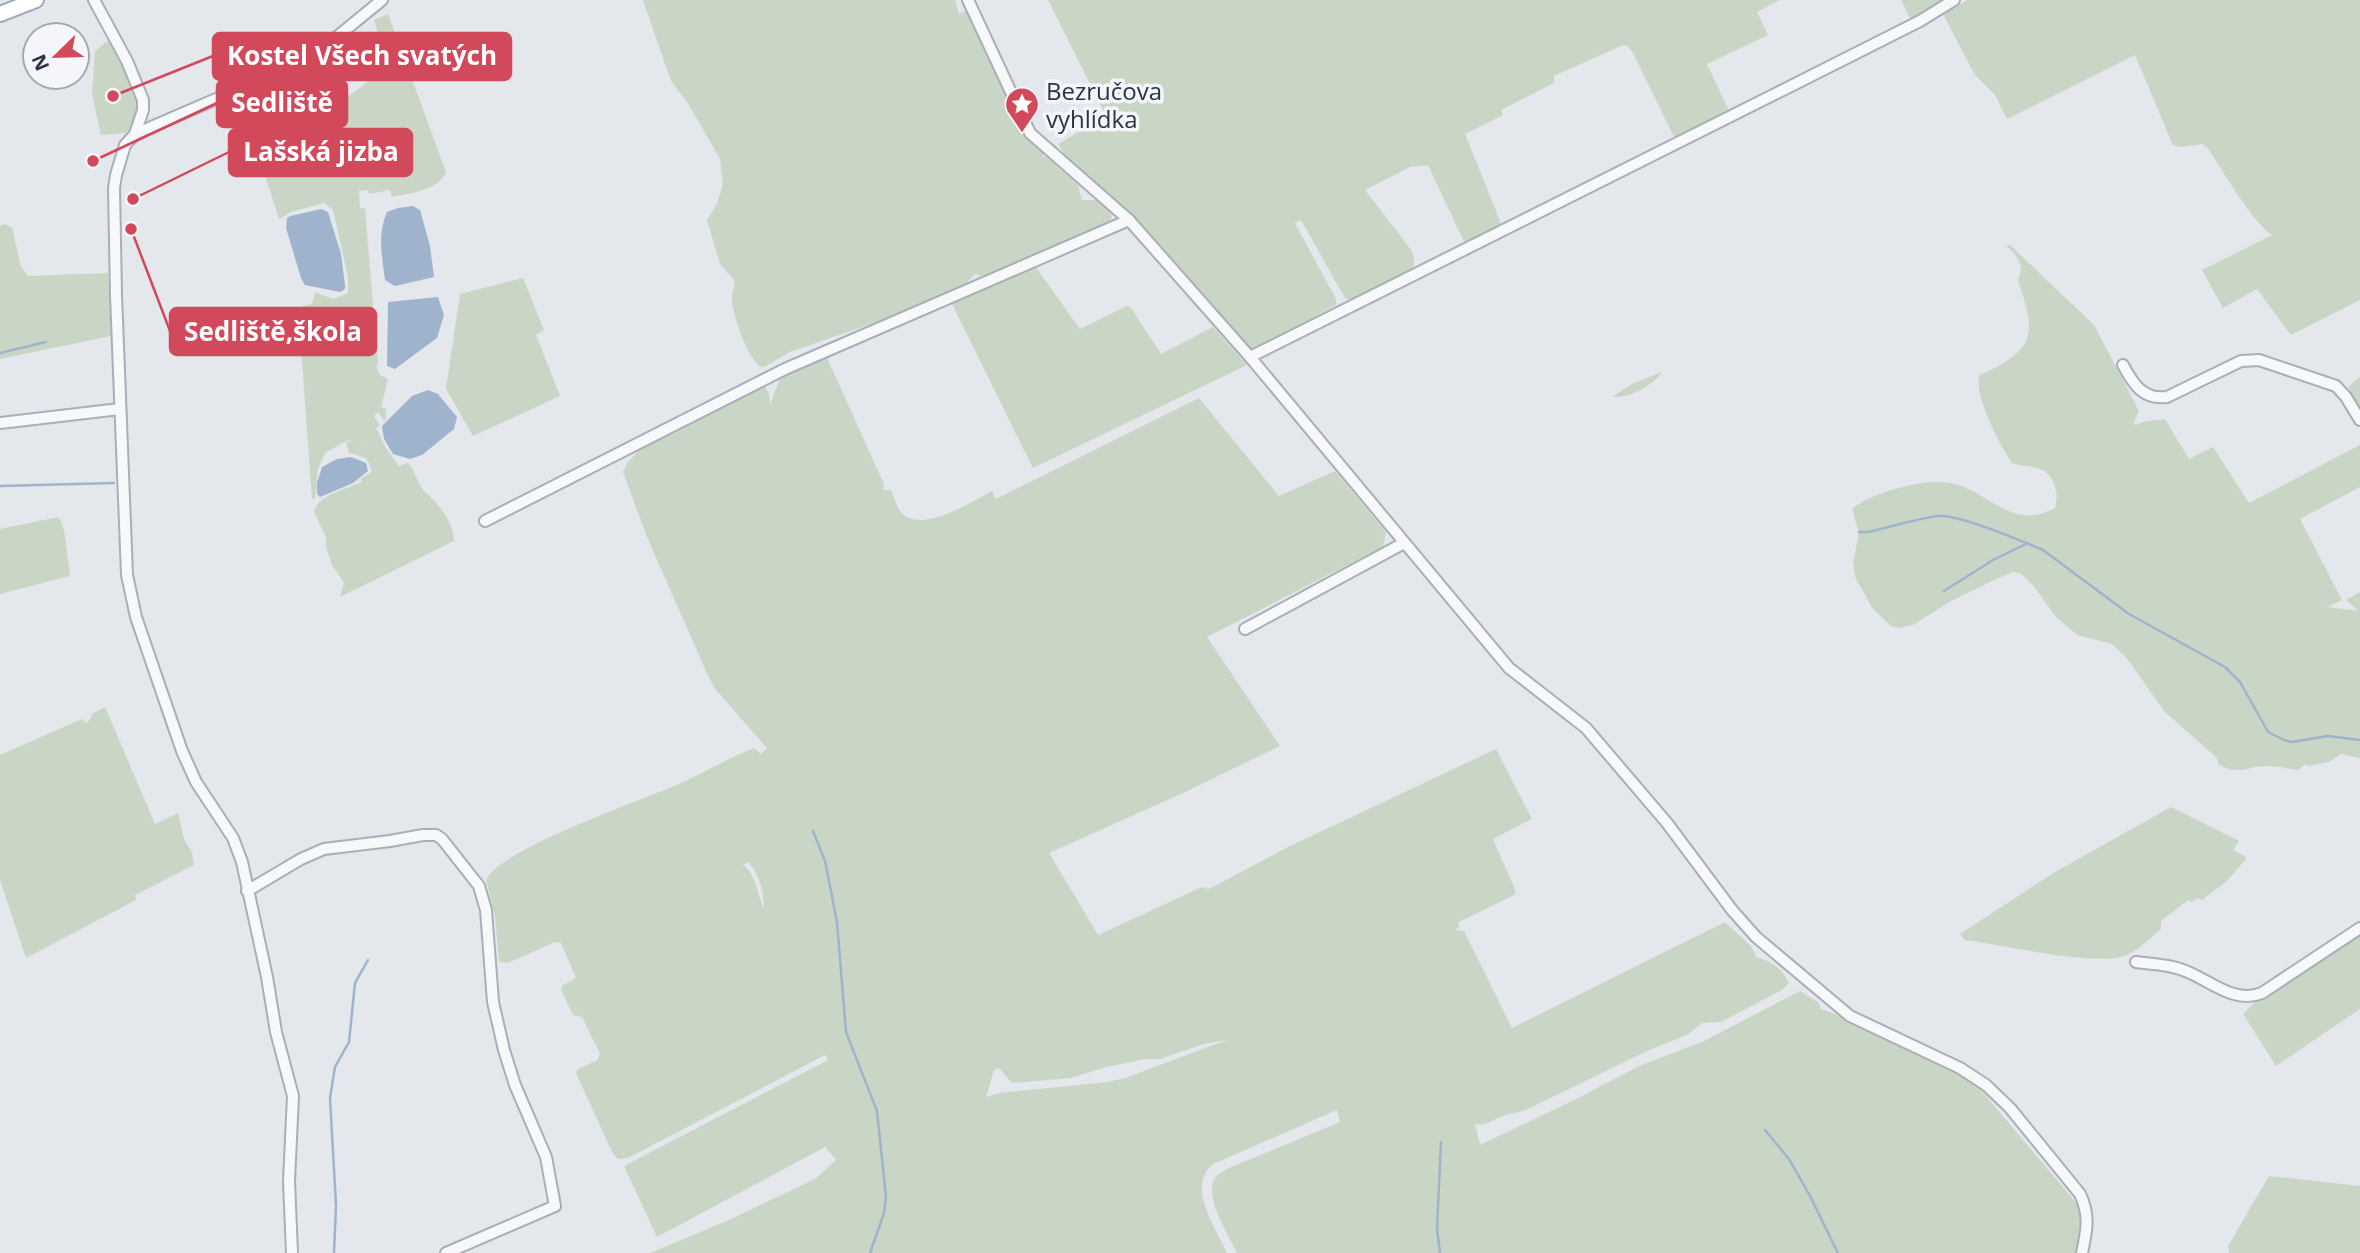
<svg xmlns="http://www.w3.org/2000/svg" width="2360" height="1253" font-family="'Open Sans',sans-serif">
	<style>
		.green { fill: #c9d6c5; fill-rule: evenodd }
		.water { fill: #9fb4cc }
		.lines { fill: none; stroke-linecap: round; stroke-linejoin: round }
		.stream { stroke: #9fb4cc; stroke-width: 2.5 }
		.minor-casing { stroke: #a9aeb7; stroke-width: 14 }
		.major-casing { stroke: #a3abb8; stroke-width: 18 }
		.minor { stroke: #f7f8fa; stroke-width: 10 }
		.major { stroke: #fff; stroke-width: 14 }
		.labels { text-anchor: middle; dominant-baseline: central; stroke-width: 7; stroke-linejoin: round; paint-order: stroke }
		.poi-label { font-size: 24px; fill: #2b3445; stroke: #f4f6f9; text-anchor: start }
		.leader { fill: none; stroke: #d1495b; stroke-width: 2.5 }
		.callout-dot { fill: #d1495b; stroke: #f4f6f9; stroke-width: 2.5 }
		.callout { fill: #d1495b; stroke: #d1495b; stroke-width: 2.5 }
		.callout-label { font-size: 26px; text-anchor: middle; font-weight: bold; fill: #fff }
	</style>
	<rect width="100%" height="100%" fill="#e4e7ec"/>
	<!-- green -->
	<g class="green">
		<path d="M 643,0 L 955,0 L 959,14 L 967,10 L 1031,142 L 1045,154 L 1041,158 L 1045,156 L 1078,185 L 1082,200 L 1097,200 L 1112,215 L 1110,224 L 984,277 L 975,274 L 964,286 L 942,296 L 888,318 L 790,352 L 766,366 L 761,367 C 748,359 734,318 732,302 C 731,294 735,287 734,280 L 720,264 L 707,220 L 717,204 L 723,184 L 720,159 L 689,105 L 671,81 Z"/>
		<path d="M 1048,0 L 1780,0 L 1757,12 L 1768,35 L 1707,64 L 1729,111 L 1675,139 L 1633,53 L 1628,46 L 1623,45 L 1554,76 L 1554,83 L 1501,110 L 1503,115 L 1465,134 L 1502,226 L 1465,244 L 1428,165 L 1410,167 L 1365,190 L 1412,251 C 1413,256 1416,262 1412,268 C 1405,278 1378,288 1366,294 L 1362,294 L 1350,300 L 1345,298 L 1301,220 L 1295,223 L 1336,299 L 1336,305 L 1253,350 L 1140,222 C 1114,196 1076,176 1058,144 L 1106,116 Z"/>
		<path d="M 1901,0 L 1950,0 L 1911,20 Z"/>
		<path d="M 1967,0 L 2360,0 L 2360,300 L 2291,335 L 2257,289 L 2223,308 L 2202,270 L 2272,235 C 2253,223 2221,168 2207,147 L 2202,144 L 2181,147 L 2173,145 L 2135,55 L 2007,119 L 1995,95 L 1975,75 L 1943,14 Z"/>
		<path d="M 388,14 L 446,172 C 438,191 411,193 392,197 L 390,190 L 369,194 L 368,190 L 359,191 L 360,208 L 365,208 L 378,364 L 376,366 L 380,375 L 388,379 L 381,407 L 386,409 L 385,422 L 378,412 L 374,416 L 380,425 L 376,428 L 386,448 L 399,466 L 407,463 L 411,466 C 415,474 419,485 425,492 C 439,504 453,521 454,541 L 340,597 L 344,583 L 332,565 L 326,547 L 326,537 L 314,512 C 317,495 347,489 362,482 L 361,478 L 370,473 L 372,470 L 366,458 L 349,453 L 346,442 L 353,440 L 366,441 L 348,440 L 325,453 L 318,469 L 315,498 L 312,499 L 299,319 L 304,317 L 302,306 L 312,304 L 315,292 L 333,299 L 348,293 L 348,277 L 333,210 L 324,203 L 291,212 L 279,219 L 253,137 L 256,132 L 336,97 L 343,100 L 388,67 L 374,20 Z"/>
		<path d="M 110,39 C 117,52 137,89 139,102 C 140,113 132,125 126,133 L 101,135 L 92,94 L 95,51 Z"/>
		<path d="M 5,224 L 12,228 L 21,267 L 28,276 L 108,273 L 111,336 L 0,359 L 0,226 Z"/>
		<path d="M 2006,245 L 2010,245 L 2094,325 L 2139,411 L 2134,422 L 2135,425 L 2147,421 L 2165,419 L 2189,459 L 2213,447 L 2249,503 L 2360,445 L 2360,487 L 2300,519 L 2342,600 L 2327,607 L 2358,611 L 2346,600 L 2360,592 L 2360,758 L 2341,754 L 2329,762 L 2308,766 L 2305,764 L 2298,770 C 2288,769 2278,766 2269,766 C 2248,765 2239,777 2218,764 L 2217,758 L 2165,712 L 2126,657 L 2112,644 L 2077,635 L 2056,617 L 2033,585 L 2020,573 L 2013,572 L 1992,581 L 1951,601 L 1913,625 L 1899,628 L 1891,626 L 1873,609 L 1856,579 L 1853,563 L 1859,533 L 1852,509 C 1863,499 1878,495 1891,490 C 1912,484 1934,479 1955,484 C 1991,494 2014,531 2055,508 C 2059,495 2055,474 2040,469 C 2032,466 2021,466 2012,463 C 2001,447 1972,393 1980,375 C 2032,351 2038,338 2019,284 C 2017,278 2021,275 2021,269 C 2020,259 2013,252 2006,245 Z"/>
		<path d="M 1035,266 L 1080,329 L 1127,306 L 1131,308 L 1161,354 L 1213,327 L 1247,365 L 1033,468 L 952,304 Z"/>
		<path d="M 523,278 L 544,330 L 536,335 L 560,396 L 473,436 L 446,389 L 460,294 Z"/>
		<path d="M 824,357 L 827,358 L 884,484 L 883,490 L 891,490 C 894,497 896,505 900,511 C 920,536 971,502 992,491 L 996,499 L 1199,398 L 1279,496 L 1335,471 L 1386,532 L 1383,547 L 1375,551 L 1207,637 L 1280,746 L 1183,793 L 1049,853 L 1098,935 L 1202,887 L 1209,889 L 1286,848 L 1496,749 L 1532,819 L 1493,839 L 1516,892 L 1514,895 L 1459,922 L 1459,927 L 1454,930 L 1464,931 L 1512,1028 L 1725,922 L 1751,946 L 1757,958 C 1771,960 1783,970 1789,983 L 1782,990 L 1721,1022 L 1702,1023 L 1687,1035 L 1647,1051 L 1528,1109 C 1519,1113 1507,1114 1498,1118 C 1489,1122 1485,1126 1475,1124 L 1480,1145 L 1576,1099 L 1639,1066 L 1704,1041 L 1800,991 L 1819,1003 L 1821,1009 L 1835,1014 L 1975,1083 L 2083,1211 L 2076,1253 L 1237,1253 C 1229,1236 1207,1202 1213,1183 C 1215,1175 1222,1172 1229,1168 L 1340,1122 L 1337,1110 L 1213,1164 C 1186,1187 1216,1228 1227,1253 L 650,1253 L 729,1220 L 815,1179 L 836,1160 L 825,1147 L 657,1237 L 624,1166 L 828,1060 L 825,1055 L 628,1158 L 618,1159 L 612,1152 L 576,1073 L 577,1070 L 597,1060 L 600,1054 L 582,1017 L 573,1015 L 561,990 L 562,986 L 576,978 L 561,943 L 555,942 L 508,963 L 499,962 L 495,916 L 486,880 C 499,849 646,799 681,783 C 706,772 728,758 754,748 L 761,754 L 767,748 L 716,690 L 709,678 L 647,537 L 623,472 L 628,462 L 641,448 L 673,434 L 762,387 L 765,387 L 769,393 L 770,405 L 780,378 L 796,368 ZM 748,862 C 760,874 764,893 764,909 C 758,896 756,874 743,865 ZM 1227,1040 L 1125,1078 L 1108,1082 L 999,1093 L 986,1097 L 994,1070 L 999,1068 L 1012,1083 L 1071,1078 L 1106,1067 L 1146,1059 L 1160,1059 L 1204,1044 Z"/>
		<path d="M 1662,372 C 1651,387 1630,398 1612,397 L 1632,384 Z"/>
		<path d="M 2360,377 L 2360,408 L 2348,387 Z"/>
		<path d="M 59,517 L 64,530 L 70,576 L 0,594 L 0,529 Z"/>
		<path d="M 105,707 L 155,824 L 178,813 L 184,839 L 192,853 L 194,865 L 135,895 L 136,900 L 26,958 L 0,880 L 0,755 L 82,719 L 86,723 L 91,719 L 92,714 Z"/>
		<path d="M 2171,807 L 2239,841 L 2233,850 L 2246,857 L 2245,860 L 2227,881 L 2202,900 L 2198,898 L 2192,902 L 2188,900 L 2161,921 L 2161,929 C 2151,937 2139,950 2127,955 C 2097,968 2001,944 1965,940 L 1960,934 L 2055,872 Z"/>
		<path d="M 2360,934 L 2360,1009 L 2276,1066 L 2243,1014 L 2260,997 Z"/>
		<path d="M 2269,1176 L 2360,1186 L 2360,1253 L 2229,1253 L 2228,1246 Z"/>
	</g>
	<!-- water -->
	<g class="water">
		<path d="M 413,206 L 420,210 L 430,246 L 434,277 L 395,286 L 385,280 C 382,255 377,236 387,212 L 398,208 Z"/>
		<path d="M 321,209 L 328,212 L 341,254 L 345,285 L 345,289 L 340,292 L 305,285 L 301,278 L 286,228 L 287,218 L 290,216 Z"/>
		<path d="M 438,297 L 444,315 L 437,338 L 395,369 L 387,366 L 388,302 Z"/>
		<path d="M 428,390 L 438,394 L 457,417 L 454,429 L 422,455 L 410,459 L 393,454 L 384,439 L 382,426 L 412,396 Z"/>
		<path d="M 351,457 L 366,463 L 368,471 L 353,483 L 320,497 L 317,494 L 317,483 L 322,467 L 337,459 Z"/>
	</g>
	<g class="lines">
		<!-- stream -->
		<g class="stream">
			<path d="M 0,353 L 46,342"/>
			<path d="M 0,486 L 114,483"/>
			<path d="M 1859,532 L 1868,532 C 1891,527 1915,519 1938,516 C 1959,514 2022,541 2043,550 L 2129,614 L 2225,667 L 2240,682 L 2268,732 L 2284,740 L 2292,742 L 2328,736 L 2360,740"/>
			<path d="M 1944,591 L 1993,560 L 2028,543"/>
			<path d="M 813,831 L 825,861 L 837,922 L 846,1032 L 877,1111 L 886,1197 L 884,1213 L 870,1253"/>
			<path d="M 1765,1130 L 1789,1159 L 1810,1196 L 1838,1253"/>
			<path d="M 334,1253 L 336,1205 L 330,1098 L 335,1067 L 349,1042 L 355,983 L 368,960"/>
			<path d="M 1440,1253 L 1437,1229 L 1441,1142"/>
		</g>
		<!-- minor casing -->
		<g class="minor-casing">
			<g id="minor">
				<path d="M 94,0 L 127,61 L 143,100 L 143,110 L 135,134 L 125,145 L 116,175 L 114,188 L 116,295 L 127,575 L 136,617 L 182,751 L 196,782 L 233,838 L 242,862 L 267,977 L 276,1032 L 293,1096 L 289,1181 L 292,1253"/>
				<path d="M 968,0 L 1030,133 L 1129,220 L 1250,357 L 1509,668 L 1586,728 L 1667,823 L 1732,910 L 1756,937 L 1850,1016 L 1960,1068 L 1986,1085 L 2010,1108 L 2080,1194 C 2090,1215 2087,1230 2082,1253"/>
				<path d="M 135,134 L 311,58 L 382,0"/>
				<path d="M 1250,357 L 1791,86 L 1920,21 L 1954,0"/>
				<path d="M 2123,365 C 2133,384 2143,400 2167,397 L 2241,361 L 2259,360 L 2336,386 L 2346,397 L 2360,420"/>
				<path d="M 0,423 L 120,409"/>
				<path d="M 485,521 L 785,369 L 1129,220"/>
				<path d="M 1245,629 L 1404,543"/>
				<path d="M 247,891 L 301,859 L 324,849 L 390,841 L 423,835 L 436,835 L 442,839 L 479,886 L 486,910 L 493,1002 L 504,1050 L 515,1085 L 546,1157 L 555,1206 L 446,1253"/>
				<path d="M 2136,962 C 2150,964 2166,964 2180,969 C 2207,977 2232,1005 2262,993 L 2360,928"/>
			</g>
		</g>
		<!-- major casing -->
		<g class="major-casing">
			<path id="major" d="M 0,14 L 36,0"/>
		</g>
		<!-- minor -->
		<use href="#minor" class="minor"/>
		<!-- major -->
		<use href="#major" class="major"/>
	</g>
	<!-- icons -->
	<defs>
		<g id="sight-pin" transform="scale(1.75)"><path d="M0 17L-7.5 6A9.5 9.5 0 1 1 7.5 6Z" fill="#d1495b" stroke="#f4f6f9"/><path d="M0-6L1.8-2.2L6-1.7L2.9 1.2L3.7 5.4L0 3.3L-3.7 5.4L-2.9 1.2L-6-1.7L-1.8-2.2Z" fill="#fff"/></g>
	</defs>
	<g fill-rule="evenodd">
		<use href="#sight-pin" x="1022" y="104"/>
	</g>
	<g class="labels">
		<!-- poi labels -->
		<g class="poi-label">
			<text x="1046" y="90">Bezručova<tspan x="1046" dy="28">vyhlídka</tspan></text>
		</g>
	</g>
	<!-- callouts -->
	<path class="leader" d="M113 96L213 56M93 161L217 103M133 199L229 152M131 229L170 331"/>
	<g class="callout-dot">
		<circle cx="113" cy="96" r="7"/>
		<circle cx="93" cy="161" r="7"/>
		<circle cx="133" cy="199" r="7"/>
		<circle cx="131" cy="229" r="7"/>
	</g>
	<g class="callout">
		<rect x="213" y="33" width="298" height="47" rx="7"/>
		<rect x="217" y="80" width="130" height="47" rx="7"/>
		<rect x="229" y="129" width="183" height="47" rx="7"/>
		<rect x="170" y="308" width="206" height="47" rx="7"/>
	</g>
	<g class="callout-label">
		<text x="362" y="65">Kostel Všech svatých</text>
		<text x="282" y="112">Sedliště</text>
		<text x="321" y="161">Lašská jizba</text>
		<text x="273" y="341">Sedliště,škola</text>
	</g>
	<!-- north arrow -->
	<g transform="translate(56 56) rotate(247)"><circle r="33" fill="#f4f6f9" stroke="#a4a8b1" stroke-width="2"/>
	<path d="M0-5L12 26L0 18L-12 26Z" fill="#d1495b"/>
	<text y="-10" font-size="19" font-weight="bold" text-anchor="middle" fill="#2b3445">N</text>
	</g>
</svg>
